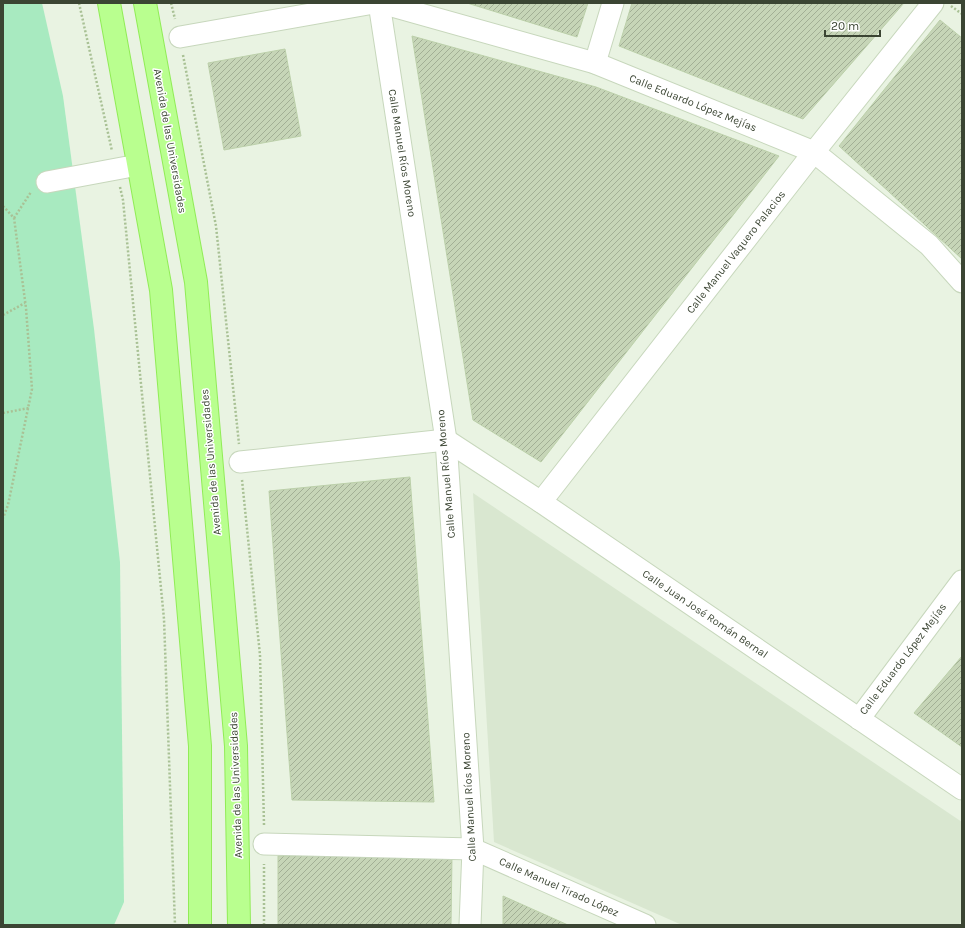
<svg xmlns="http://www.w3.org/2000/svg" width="965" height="928" font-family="Karla,sans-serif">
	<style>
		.residential { fill: #d9e7d0 }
		.park { fill: #a8eac0 }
		.building { fill: url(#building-hatch); stroke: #bcd0aa }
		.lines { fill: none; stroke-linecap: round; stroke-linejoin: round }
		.minor-casing { stroke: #c7d7bc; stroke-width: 23 }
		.major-casing { stroke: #91ec57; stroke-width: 24 }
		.path { stroke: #a9c195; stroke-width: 2.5; stroke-dasharray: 2 2; stroke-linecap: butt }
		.minor { stroke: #fff; stroke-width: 21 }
		.major { stroke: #b9ff8f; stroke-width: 22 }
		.labels { text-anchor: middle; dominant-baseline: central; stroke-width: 3; stroke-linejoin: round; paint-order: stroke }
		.street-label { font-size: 11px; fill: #3b4533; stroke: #fff }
	</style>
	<defs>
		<pattern id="building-hatch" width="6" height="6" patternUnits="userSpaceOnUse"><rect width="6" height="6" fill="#c6d5b7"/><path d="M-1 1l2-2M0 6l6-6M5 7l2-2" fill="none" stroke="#a2af95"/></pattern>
	</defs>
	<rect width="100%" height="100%" fill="#e9f3e2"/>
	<!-- residential -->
	<path class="residential" d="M 473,493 L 962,822 L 962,919 L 959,925 L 682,925 L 494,842 Z"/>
	<!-- park -->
	<path class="park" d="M 3,3 L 42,3 L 63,96 L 94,329 L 120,562 L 124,902 L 114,925 L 3,925 Z"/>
	<!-- building -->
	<g class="building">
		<path d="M 467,3 L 588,3 L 577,37 Z"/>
		<path d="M 632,3 L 904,3 L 803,119 L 619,46 Z"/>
		<path d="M 940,20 L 962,38 L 962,259 L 839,146 Z"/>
		<path d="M 412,36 L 596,87 L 779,156 L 541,462 L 473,420 Z"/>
		<path d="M 285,49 L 301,136 L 224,150 L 208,63 Z"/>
		<path d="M 410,477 L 434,802 L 292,800 L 269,491 Z"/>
		<path d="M 962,656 L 962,747 L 914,713 Z"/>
		<path d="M 452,855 L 451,925 L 278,925 L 278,856 Z"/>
		<path d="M 503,896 L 568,925 L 503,925 Z"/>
	</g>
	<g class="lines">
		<!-- minor casing -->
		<g class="minor-casing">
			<g id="minor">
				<path d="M 379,3 L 446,440 L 473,849 L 470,925"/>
				<path d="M 381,3 L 595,63 L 814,152 L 929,245 L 962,282"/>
				<path d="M 180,37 L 374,3"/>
				<path d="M 595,63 L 613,3"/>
				<path d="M 47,182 L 138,165"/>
				<path d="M 240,462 L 446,440 L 541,502 L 962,789"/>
				<path d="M 541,502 L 814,152 L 933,3"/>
				<path d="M 859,719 L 962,581"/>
				<path d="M 264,844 L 473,849 L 645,925"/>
			</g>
		</g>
		<!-- major casing -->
		<g class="major-casing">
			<g id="major">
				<path d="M 109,3 L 161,290 L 200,746 L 200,925"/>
				<path d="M 145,3 L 196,282 L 236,746 L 239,925"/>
			</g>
		</g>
		<!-- path -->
		<g class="path">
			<path d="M 79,3 L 112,151"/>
			<path d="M 171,3 L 175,19"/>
			<path d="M 951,6 L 962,14"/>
			<path d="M 183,55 L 216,226 L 239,444"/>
			<path d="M 120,187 L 123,200 L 164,619 L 175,925"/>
			<path d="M 3,206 L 14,218 L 26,308 L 32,389 L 8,505 L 3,518"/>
			<path d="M 14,218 L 31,192"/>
			<path d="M 3,315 L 25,303"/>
			<path d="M 3,413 L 29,408"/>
			<path d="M 242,480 L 260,655 L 264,825"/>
			<path d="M 264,925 L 264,864"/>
		</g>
		<!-- minor -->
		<use href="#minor" class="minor"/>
		<!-- major -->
		<use href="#major" class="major"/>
	</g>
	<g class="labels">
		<!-- street labels -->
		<g class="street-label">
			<text transform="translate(693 103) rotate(22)">Calle Eduardo López Mejías</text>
			<text transform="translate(170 141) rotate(80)">Avenida de las Universidades</text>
			<text transform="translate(402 153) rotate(81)">Calle Manuel Ríos Moreno</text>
			<text transform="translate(736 252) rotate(-52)">Calle Manuel Vaquero Palacios</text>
			<text transform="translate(211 462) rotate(-95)">Avenida de las Universidades</text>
			<text transform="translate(446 474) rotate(-95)">Calle Manuel Ríos Moreno</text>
			<text transform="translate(705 614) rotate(34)">Calle Juan José Román Bernal</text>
			<text transform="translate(903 659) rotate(-53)">Calle Eduardo López Mejías</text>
			<text transform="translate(236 785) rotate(-92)">Avenida de las Universidades</text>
			<text transform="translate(469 797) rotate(-93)">Calle Manuel Ríos Moreno</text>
			<text transform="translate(559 887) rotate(24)">Calle Manuel Tirado López</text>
		</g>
	</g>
	<!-- border -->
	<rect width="965" height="928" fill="none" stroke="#3b4533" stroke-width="8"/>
	<!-- scale -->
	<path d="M825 30v6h55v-6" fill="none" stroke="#3b4533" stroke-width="2"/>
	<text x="831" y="30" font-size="12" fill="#3b4533" stroke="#ffffff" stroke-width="3" paint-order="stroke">20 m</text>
</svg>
